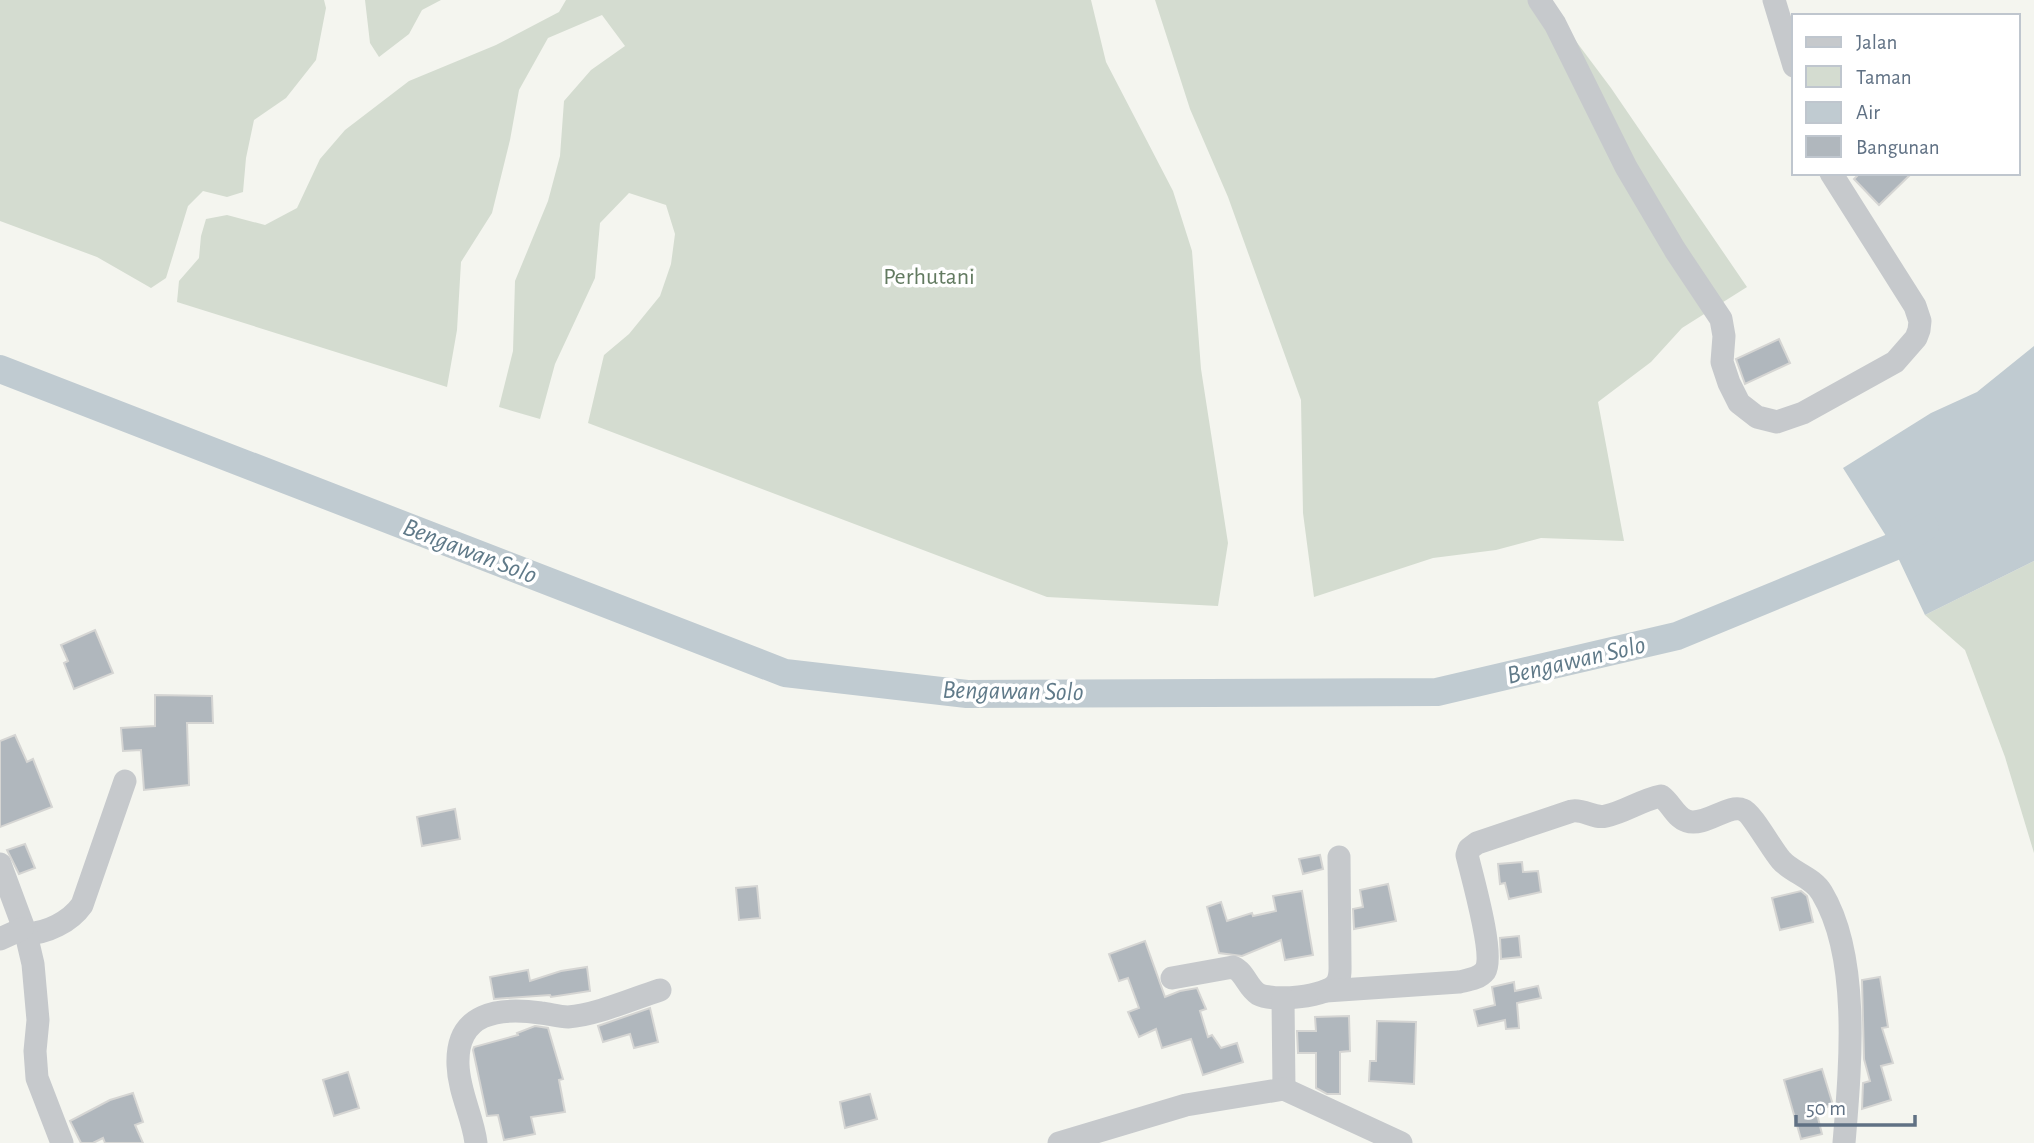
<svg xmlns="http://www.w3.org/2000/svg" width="2034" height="1143" font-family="'Alegreya Sans',sans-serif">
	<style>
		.green { fill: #d4dcd0 }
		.water { fill: #c0cbd1 }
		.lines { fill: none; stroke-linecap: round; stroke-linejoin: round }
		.river { stroke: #c0cbd1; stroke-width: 28 }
		.building { fill: #b0b7bd; stroke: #d5d5d3; stroke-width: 2 }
		.minor { stroke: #c6c9cc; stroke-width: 23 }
		.labels { text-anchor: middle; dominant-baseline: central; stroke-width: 7; stroke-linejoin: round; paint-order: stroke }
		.park-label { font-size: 24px; fill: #627a60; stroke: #fff }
		.water-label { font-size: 26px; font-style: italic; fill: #607a89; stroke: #fff }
	</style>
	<rect width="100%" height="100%" fill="#f4f5ef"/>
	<!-- green -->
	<g class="green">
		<path d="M 0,0 L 324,0 L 326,8 L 316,60 L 286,98 L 254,120 L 246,158 L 243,192 L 227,197 L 203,191 L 188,206 L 166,278 L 151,288 L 97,257 L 0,221 Z"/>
		<path d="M 365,0 L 441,0 L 422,10 L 409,34 L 379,57 L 370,43 Z"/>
		<path d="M 566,0 L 1091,0 L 1106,62 L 1173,191 L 1192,251 L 1201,369 L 1228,543 L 1218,606 L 1047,597 L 588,423 L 604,355 L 629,334 L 660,296 L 671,264 L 675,234 L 666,205 L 629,193 L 600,223 L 595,278 L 555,364 L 540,419 L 499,407 L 513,351 L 515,281 L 548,201 L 560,156 L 564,101 L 591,70 L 625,46 L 602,15 L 548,38 L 519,90 L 510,140 L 492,213 L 461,262 L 457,330 L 447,387 L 177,302 L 179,281 L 199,258 L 201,236 L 206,219 L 227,215 L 265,225 L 297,208 L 320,159 L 345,130 L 409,81 L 496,45 L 559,12 Z"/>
		<path d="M 1155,0 L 1545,0 L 1611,88 L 1747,287 L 1682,328 L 1651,362 L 1598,402 L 1624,541 L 1541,538 L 1496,550 L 1433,558 L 1314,597 L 1303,513 L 1301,400 L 1228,197 L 1190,109 Z"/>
		<path d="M 2034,561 L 2034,853 L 2005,757 L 1965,650 L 1925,615 Z"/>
	</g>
	<!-- water -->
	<path class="water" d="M 2034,346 L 2034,561 L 1925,615 L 1893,547 L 1843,468 L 1931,413 L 1977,392 Z"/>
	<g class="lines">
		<!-- river -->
		<path class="river" d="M 0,369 L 785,673 L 967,694 L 1437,692 L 1677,636 L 1893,547 L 1925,527"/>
	</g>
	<!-- building -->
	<g class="building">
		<path d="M 1860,173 L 1912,173 L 1879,205 L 1854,179 Z"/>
		<path d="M 1779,339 L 1790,363 L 1745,384 L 1736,359 Z"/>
		<path d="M 95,630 L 113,673 L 74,689 L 64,663 L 68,661 L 61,645 Z"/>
		<path d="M 155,695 L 212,696 L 213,723 L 187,723 L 189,785 L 144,790 L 141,750 L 123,751 L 121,728 L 155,726 Z"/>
		<path d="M 15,735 L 27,762 L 33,759 L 52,807 L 0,827 L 0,741 Z"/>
		<path d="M 455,809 L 460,839 L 422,846 L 417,817 Z"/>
		<path d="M 25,844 L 35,868 L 19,874 L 7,850 Z"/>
		<path d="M 1320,855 L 1323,869 L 1303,874 L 1299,859 Z"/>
		<path d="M 1522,862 L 1523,872 L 1538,871 L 1541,892 L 1509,899 L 1505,883 L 1500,884 L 1498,864 Z"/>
		<path d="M 1388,884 L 1396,921 L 1354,929 L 1353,909 L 1363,907 L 1360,890 Z"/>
		<path d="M 757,886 L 760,918 L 739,920 L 736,888 Z"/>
		<path d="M 1302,891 L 1313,955 L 1285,960 L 1281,940 L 1242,956 L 1219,953 L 1207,907 L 1221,902 L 1227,921 L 1252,913 L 1253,916 L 1276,911 L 1273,896 Z"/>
		<path d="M 1801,891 L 1807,896 L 1813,922 L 1780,930 L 1772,898 Z"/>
		<path d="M 1519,936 L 1521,957 L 1501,959 L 1500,938 Z"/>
		<path d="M 1145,941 L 1165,997 L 1180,991 L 1197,988 L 1206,1009 L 1200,1011 L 1208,1037 L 1212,1035 L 1221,1048 L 1237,1043 L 1243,1062 L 1203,1075 L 1191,1039 L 1162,1048 L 1156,1029 L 1139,1037 L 1128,1012 L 1139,1008 L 1128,978 L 1119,981 L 1109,954 Z"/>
		<path d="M 587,967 L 590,991 L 551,997 L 550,995 L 494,999 L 490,977 L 528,970 L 530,981 L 561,971 Z"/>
		<path d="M 1880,977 L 1888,1027 L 1882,1028 L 1893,1063 L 1881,1066 L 1891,1100 L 1862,1109 L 1863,1083 L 1870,1081 L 1864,1059 L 1862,980 Z"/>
		<path d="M 1514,982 L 1515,991 L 1538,986 L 1541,998 L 1517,1003 L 1519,1028 L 1506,1029 L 1505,1020 L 1478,1026 L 1474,1010 L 1495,1005 L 1492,987 Z"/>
		<path d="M 650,1008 L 658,1042 L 634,1048 L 630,1034 L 603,1042 L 598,1026 Z"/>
		<path d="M 1349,1016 L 1350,1051 L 1340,1052 L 1340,1094 L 1327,1094 L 1316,1088 L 1316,1053 L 1298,1053 L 1297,1031 L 1316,1031 L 1315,1017 Z"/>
		<path d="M 1377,1021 L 1416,1022 L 1414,1084 L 1369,1081 L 1370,1061 L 1376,1061 Z"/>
		<path d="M 535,1026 L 548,1028 L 563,1079 L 559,1080 L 565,1112 L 531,1117 L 535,1134 L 504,1140 L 498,1115 L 487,1116 L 473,1050 L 474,1047 L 518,1035 L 517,1033 Z"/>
		<path d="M 1822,1069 L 1833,1105 L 1816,1110 L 1822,1134 L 1801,1139 L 1784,1080 Z"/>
		<path d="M 348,1072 L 359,1108 L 334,1116 L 323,1080 Z"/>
		<path d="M 133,1093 L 143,1122 L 135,1125 L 143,1143 L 105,1143 L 103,1138 L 93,1143 L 81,1143 L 70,1121 L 110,1100 Z"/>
		<path d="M 870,1094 L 877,1119 L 845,1128 L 840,1102 Z"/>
	</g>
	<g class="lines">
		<!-- minor -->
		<g class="minor">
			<path d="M 1539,0 L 1555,24 L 1626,167 L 1675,250 L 1721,319 L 1724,336 L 1722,362 L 1729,383 L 1739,403 L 1757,417 L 1777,422 L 1803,413 L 1895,362 L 1916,338 L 1919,330 L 1920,321 L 1915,306 L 1831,173"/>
			<path d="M 1774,0 L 1794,66"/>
			<path d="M 0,864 L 26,934 C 47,933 70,922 82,905 L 125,781"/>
			<path d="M 26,934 L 33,964 L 38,1020 L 35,1051 L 37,1078 L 62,1143"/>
			<path d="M 0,939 L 22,929"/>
			<path d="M 1172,978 L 1233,967 C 1245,972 1247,987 1258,994 C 1273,1002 1326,997 1336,984 C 1341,978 1340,970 1340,963 L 1339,857"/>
			<path d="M 1326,991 L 1459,982 C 1467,980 1479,979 1485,971 C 1495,956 1472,876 1467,855 L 1469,849 L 1477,843 L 1572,811 C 1585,809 1593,819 1606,816 C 1625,812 1641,800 1661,796 C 1671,803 1675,817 1687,821 C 1705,827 1729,803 1743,810 C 1752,813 1772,850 1781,860 C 1792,873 1813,877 1822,893 C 1861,958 1850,1070 1844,1143"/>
			<path d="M 1283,999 L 1284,1089"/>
			<path d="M 476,1143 C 473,1117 459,1093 458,1065 C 456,1012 499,1007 541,1013 C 550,1014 559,1017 568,1017 C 596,1015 632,999 660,990"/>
			<path d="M 1059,1143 L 1186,1105 L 1284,1089 L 1401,1143"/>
		</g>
	</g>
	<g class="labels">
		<!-- park labels -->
		<g class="park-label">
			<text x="929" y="277">Perhutani</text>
		</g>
		<!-- water labels -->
		<g class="water-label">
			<text transform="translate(470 551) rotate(21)">Bengawan Solo</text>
			<text transform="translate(1576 660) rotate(-13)">Bengawan Solo</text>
			<text transform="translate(1013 691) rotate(1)">Bengawan Solo</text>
		</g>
	</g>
	<!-- legend -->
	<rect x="1792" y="14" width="228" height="161" fill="#ffffff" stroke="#bfc6ce" stroke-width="2"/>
	<rect x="1806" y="37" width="35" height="10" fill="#c6c9cc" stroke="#bfc6ce" stroke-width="2"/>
	<text x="1856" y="49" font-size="21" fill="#607184">Jalan</text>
	<rect x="1806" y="66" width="35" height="21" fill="#d4dcd0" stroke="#bfc6ce" stroke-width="2"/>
	<text x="1856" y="84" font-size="21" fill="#607184">Taman</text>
	<rect x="1806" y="102" width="35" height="21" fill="#c0cbd1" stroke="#bfc6ce" stroke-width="2"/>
	<text x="1856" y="119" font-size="21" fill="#607184">Air</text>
	<rect x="1806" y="136" width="35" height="21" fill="#b0b7bd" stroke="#bfc6ce" stroke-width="2"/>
	<text x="1856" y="154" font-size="21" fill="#607184">Bangunan</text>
	<!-- scale -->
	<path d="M1796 1115v10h119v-10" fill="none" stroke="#607184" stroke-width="3.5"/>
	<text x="1806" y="1115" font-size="21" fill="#607184" stroke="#ffffff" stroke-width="5" paint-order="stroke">50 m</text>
</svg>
